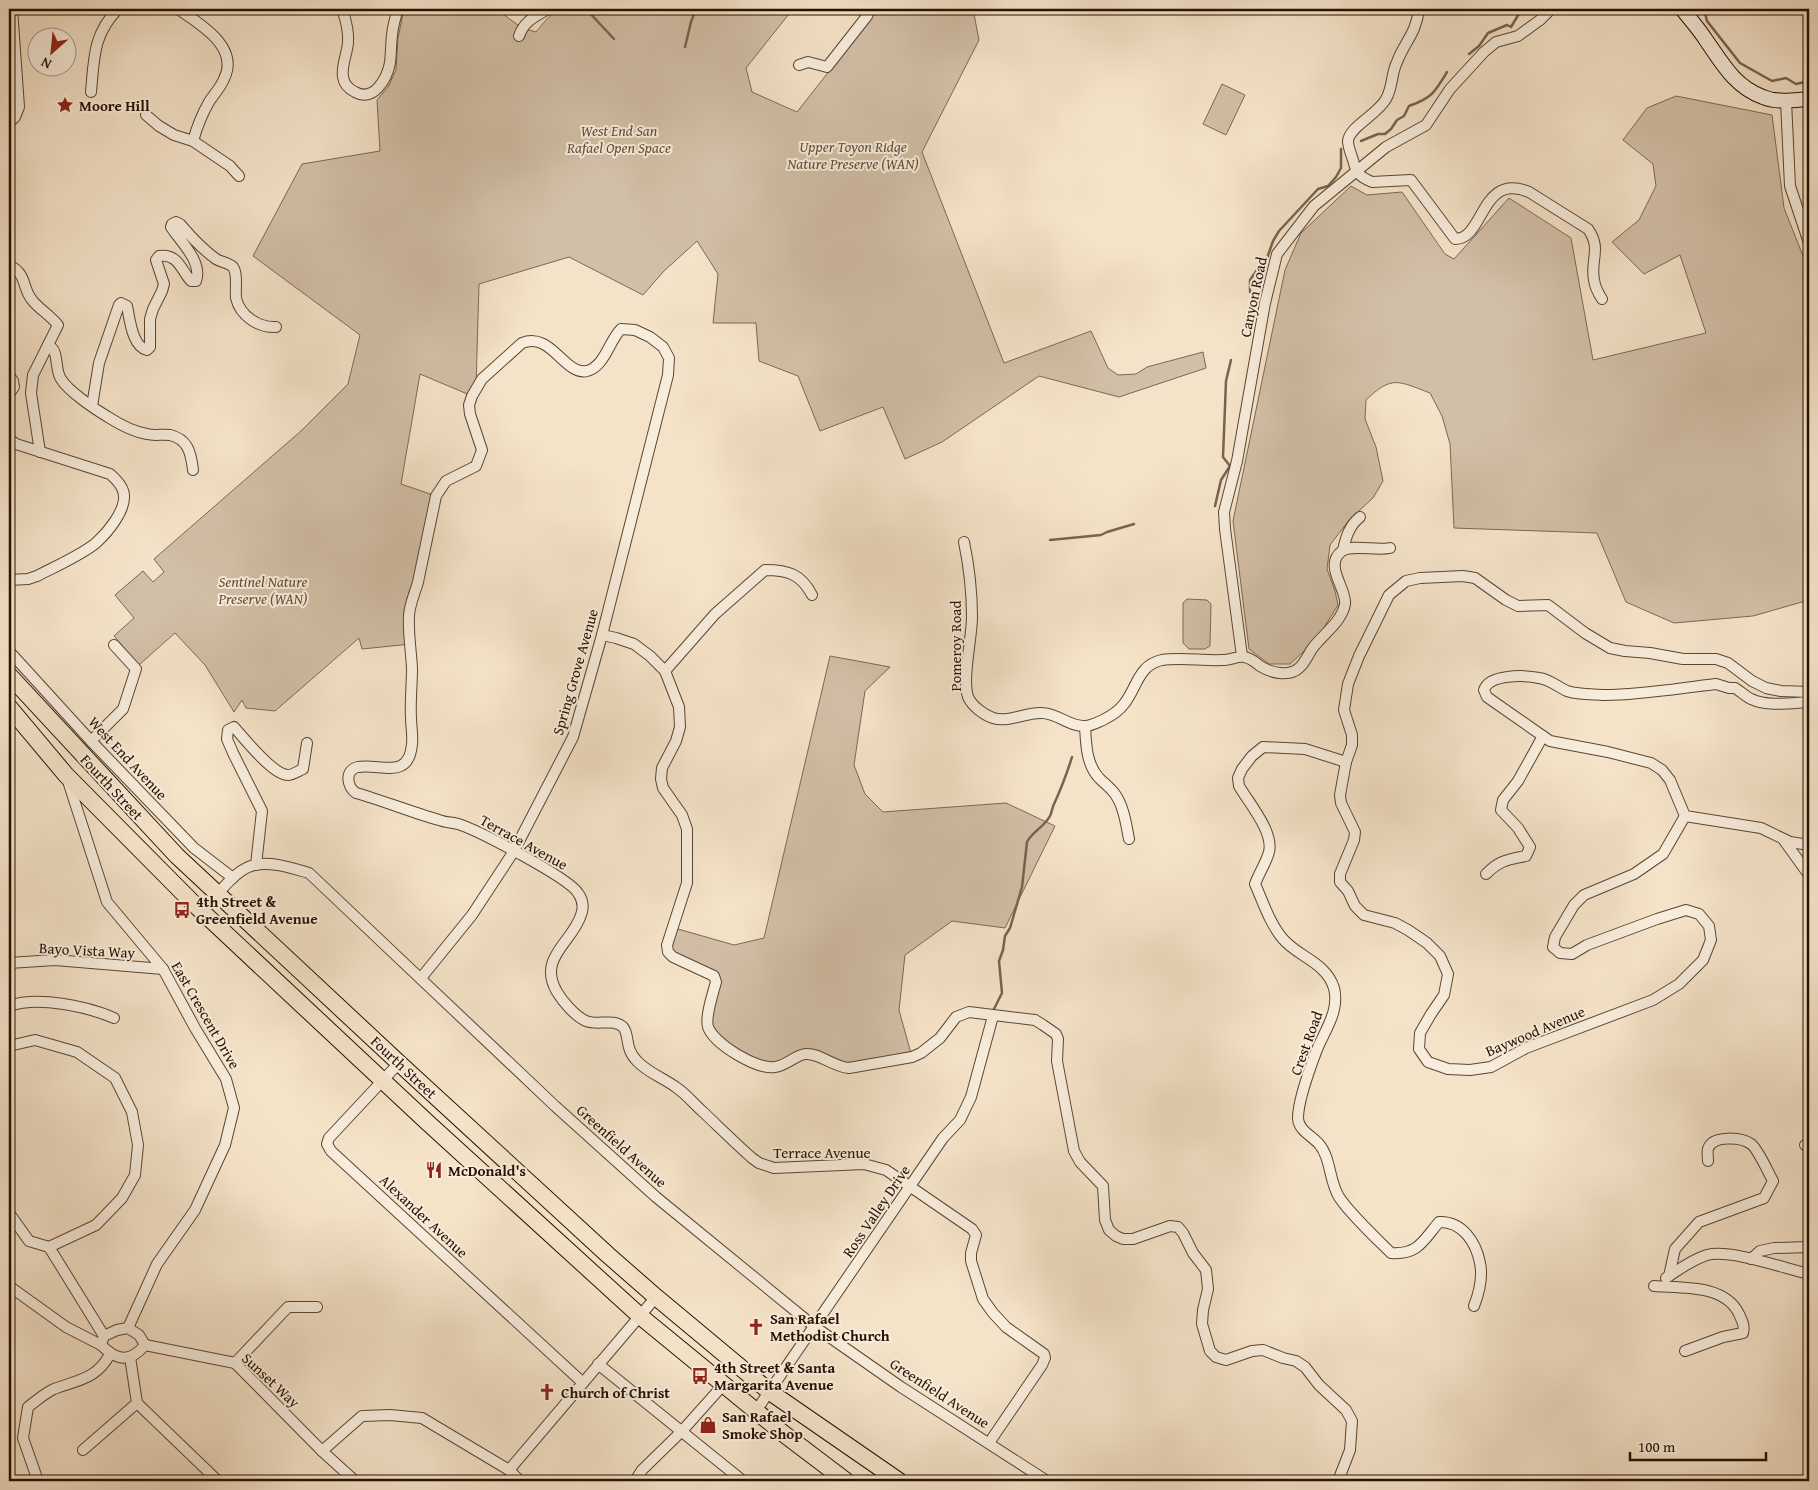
<svg xmlns="http://www.w3.org/2000/svg" width="1818" height="1490" font-family="'Gentium Book Plus',serif">
	<style>
		.green { fill: #d2bfa7; stroke: #7c6854 }
		.lines { fill: none; stroke-linecap: round; stroke-linejoin: round }
		.stream { stroke: #786350; stroke-width: 2.5 }
		.street-casing { stroke: #5a4532; stroke-width: 12 }
		.secondary-casing { stroke: #261000; stroke-width: 16 }
		.primary-casing { stroke: #261000; stroke-width: 18 }
		.street { stroke: #f8eddc; stroke-width: 10 }
		.secondary { stroke: #f8eddc; stroke-width: 14 }
		.primary { stroke: #f5e3c9; stroke-width: 16 }
		.labels { text-anchor: middle; dominant-baseline: central; stroke-width: 4; stroke-linejoin: round; paint-order: stroke }
		.poi-label { font-size: 15px; font-weight: bold; fill: #261000; stroke: #f8eddc; text-anchor: start }
		.park-label { font-size: 15px; font-style: italic; fill: #624d3a; stroke: #f8eddc }
		.street-label { font-size: 15px; fill: #261000; stroke: #f8eddc }
	</style>
	<rect width="100%" height="100%" fill="#f5e3c9"/>
	<filter id="stains"><feTurbulence type="fractalNoise" baseFrequency=".004" numOctaves="4"/><feColorMatrix values="0 0 0 0 .2 0 0 0 0 .09 0 0 0 0 .02 0 0 0 .5 -.17"/></filter>
	<radialGradient id="worn" r=".72"><stop offset=".6" stop-color="#630" stop-opacity="0"/><stop offset="1" stop-color="#630" stop-opacity=".3"/></radialGradient>
	<!-- green -->
	<g class="green">
		<path d="M 404,9 L 496,9 L 522,28 L 536,32 C 543,24 555,6 568,9 C 572,10 576,13 579,15 L 584,9 L 793,9 L 746,68 L 752,92 L 797,112 L 878,9 L 973,9 L 979,40 L 922,152 L 1004,363 L 1091,331 L 1108,368 L 1118,375 L 1136,374 L 1147,367 L 1203,352 L 1206,368 L 1119,397 L 1039,376 L 942,442 L 905,459 L 883,407 L 820,431 L 798,376 L 759,361 L 756,323 L 713,323 L 718,274 L 697,241 L 664,271 L 643,295 L 569,257 L 479,284 L 476,387 L 472,396 L 420,374 L 401,484 L 436,496 L 410,608 L 411,644 L 362,649 L 359,638 L 275,711 L 246,708 L 242,700 L 234,712 L 205,665 L 175,633 L 139,665 L 114,636 L 134,618 L 115,595 L 143,571 L 153,582 L 164,572 L 154,559 L 301,431 L 348,384 L 360,335 L 253,256 L 302,164 L 380,151 L 377,100 L 388,87 L 396,70 L 398,38 Z"/>
		<path d="M 1222,84 L 1245,95 L 1226,135 L 1203,124 Z"/>
		<path d="M 1676,96 L 1772,115 L 1784,208 L 1809,271 L 1809,600 L 1753,616 L 1674,623 L 1626,602 L 1597,533 L 1454,528 L 1450,444 L 1442,416 L 1430,393 C 1398,381 1392,375 1366,400 L 1365,419 L 1376,447 L 1383,481 L 1373,498 L 1350,519 L 1330,545 L 1327,569 L 1335,591 L 1338,605 L 1323,629 L 1304,651 L 1290,664 L 1269,664 L 1249,649 L 1233,521 L 1285,270 L 1301,233 L 1351,186 L 1367,195 L 1402,192 L 1445,254 L 1454,259 L 1509,198 L 1571,238 L 1593,360 L 1706,333 L 1680,255 L 1644,274 L 1612,242 L 1639,220 L 1656,186 L 1653,164 L 1623,140 L 1647,108 Z"/>
		<path d="M 1187,599 L 1207,600 L 1211,604 L 1210,646 L 1205,649 L 1189,649 L 1183,643 L 1183,603 Z"/>
		<path d="M 830,656 L 890,667 L 865,691 L 854,765 L 865,794 L 883,812 L 1006,803 L 1055,826 L 1005,928 L 952,921 L 905,955 L 899,1010 L 912,1057 L 839,1068 L 810,1054 L 782,1066 L 747,1060 L 708,1028 L 716,982 L 668,952 L 678,929 L 734,945 L 764,938 Z"/>
	</g>
	<g class="lines">
		<!-- stream -->
		<g class="stream">
			<path d="M 586,9 L 614,39"/>
			<path d="M 1704,9 L 1707,21 L 1740,63 L 1772,81 L 1786,78 L 1796,84 L 1809,81"/>
			<path d="M 685,47 L 691,22 L 696,9"/>
			<path d="M 1469,54 L 1479,46 L 1488,33 L 1507,25 L 1511,27 L 1520,12 L 1541,9"/>
			<path d="M 1361,141 L 1378,134 L 1385,134 L 1391,129 L 1397,120 L 1404,116 L 1409,106 C 1432,98 1435,92 1447,72"/>
			<path d="M 1250,292 L 1250,280 L 1257,270 L 1265,264 L 1273,241 L 1279,231 L 1318,189 L 1328,186 L 1336,177 L 1341,168 L 1341,149"/>
			<path d="M 1215,506 L 1221,480 L 1230,466 L 1223,457 L 1226,381 L 1231,360"/>
			<path d="M 1050,540 L 1101,535 L 1107,532 L 1134,524"/>
			<path d="M 993,1011 L 1002,993 L 999,961 L 1003,950 L 1005,936 L 1010,928 L 1022,887 L 1027,842 C 1032,832 1044,827 1050,816 C 1052,812 1052,808 1054,804 C 1061,789 1067,773 1072,757"/>
		</g>
		<!-- street casing -->
		<g class="street-casing">
			<g id="street">
				<path d="M 178,9 C 200,24 240,47 224,79 C 221,87 214,94 209,102 C 202,114 197,127 193,141"/>
				<path d="M 342,9 C 346,20 349,30 348,43 C 347,54 341,66 343,77 C 344,84 349,89 355,92 C 374,103 387,78 390,63 C 391,54 391,44 392,35 C 393,26 395,18 398,9"/>
				<path d="M 1419,9 C 1416,34 1405,41 1397,62 C 1391,74 1393,87 1386,99 C 1378,114 1349,127 1348,141 C 1348,147 1351,154 1353,160 C 1356,173 1360,177 1372,182 L 1411,180 L 1455,239 C 1485,239 1480,172 1529,192 L 1588,229 C 1602,249 1590,260 1594,280 C 1595,287 1598,293 1602,299"/>
				<path d="M 519,36 C 524,21 536,16 548,9"/>
				<path d="M 799,65 L 808,62 L 827,67 L 867,16 L 870,9"/>
				<path d="M 91,92 C 94,59 93,34 118,9"/>
				<path d="M 1786,101 L 1790,186 L 1809,243"/>
				<path d="M 146,115 L 159,126 L 174,135 L 193,141 L 230,166 L 239,176"/>
				<path d="M 9,123 L 15,117 L 19,107 L 12,9"/>
				<path d="M 9,265 C 28,275 21,286 32,300 C 39,309 50,315 58,325 L 33,375 L 31,393 L 40,452"/>
				<path d="M 48,345 C 60,351 54,369 61,379 C 68,391 96,410 108,417 C 119,424 134,432 147,434 C 154,436 162,434 170,435 C 188,439 191,453 193,470"/>
				<path d="M 9,375 L 13,381 L 14,387 L 9,394"/>
				<path d="M 92,406 L 99,363 L 119,305 L 121,303 L 127,306 C 130,320 132,346 147,350 L 150,347 L 150,319 L 153,309 L 162,291 L 164,284 L 156,260 L 159,256 C 178,253 181,270 191,281 L 196,281 C 203,262 180,241 171,227 L 172,224 L 176,222 L 180,224 C 191,237 202,249 216,259 C 221,262 229,263 233,267 C 238,274 235,289 236,298 C 240,316 259,328 276,327"/>
				<path d="M 9,439 L 16,444 L 110,474 C 117,480 124,487 124,496 C 125,511 108,532 97,542 C 84,554 54,567 37,576 L 28,579 L 9,580"/>
				<path d="M 964,542 C 969,566 972,593 972,617 C 972,638 962,678 968,697 C 972,706 984,715 993,718 C 1009,723 1026,712 1042,713 C 1057,713 1070,727 1085,726 C 1091,726 1098,722 1103,720 C 1111,716 1119,711 1124,704 C 1137,688 1138,665 1162,660 C 1181,657 1203,661 1222,660 C 1230,660 1238,656 1244,657 C 1251,658 1255,662 1260,666 C 1271,673 1289,677 1299,668 C 1305,663 1308,655 1312,649 C 1322,635 1342,622 1345,604 C 1347,589 1323,565 1342,551 C 1351,544 1377,551 1390,548"/>
				<path d="M 1343,550 C 1346,537 1349,526 1360,517"/>
				<path d="M 602,635 L 616,638 L 634,644 L 650,656 L 665,671 L 679,707 L 680,727 L 676,741 L 662,768 L 661,779 L 663,788 L 682,815 L 687,829 L 687,883 L 667,945 L 668,952 L 673,957 L 714,976 L 716,982 C 713,993 705,1017 708,1027 C 714,1044 757,1070 775,1067 C 786,1066 797,1054 806,1054 C 819,1053 834,1067 849,1068 L 912,1057 L 921,1053 L 940,1038 L 956,1017 L 969,1012 L 1035,1020 L 1043,1025 L 1056,1034 L 1058,1039 L 1057,1061 L 1074,1151 L 1080,1162 L 1103,1186 L 1105,1220 L 1109,1230 L 1116,1236 L 1123,1239 L 1133,1239 L 1170,1226 L 1178,1227 L 1183,1233 L 1193,1253 L 1206,1270 L 1208,1289 L 1203,1310 L 1202,1324 L 1210,1351 L 1216,1357 L 1226,1360 L 1252,1351 L 1263,1350 L 1283,1358 L 1296,1361 L 1305,1367 L 1319,1385 L 1346,1410 L 1352,1421 L 1350,1450 L 1338,1481"/>
				<path d="M 9,651 L 91,741 L 194,848 L 233,878"/>
				<path d="M 1242,656 L 1225,529 L 1224,512 L 1237,461 L 1265,303 L 1277,254 L 1314,206 L 1386,147 L 1426,125 L 1450,89 L 1484,52 L 1496,42 L 1518,36 L 1540,20 L 1551,9"/>
				<path d="M 665,671 L 715,614 L 765,570 C 788,570 801,574 812,595"/>
				<path d="M 1809,702 C 1791,703 1768,707 1751,699 C 1745,696 1740,691 1735,688 L 1729,688 L 1716,684 C 1680,688 1642,695 1605,695 C 1593,694 1579,695 1567,691 C 1558,687 1549,679 1539,678 C 1524,675 1489,674 1484,690 L 1487,697 L 1550,741 L 1608,752 L 1651,763 L 1662,770 L 1670,780 L 1685,816 L 1761,828 L 1790,842 L 1809,845"/>
				<path d="M 1085,726 C 1086,743 1086,764 1099,778 C 1104,783 1111,788 1115,794 C 1124,807 1126,824 1129,839"/>
				<path d="M 91,741 L 123,709 L 136,669 L 114,645"/>
				<path d="M 1346,762 L 1305,749 L 1263,747 L 1252,756 L 1242,769 L 1238,778 L 1239,786 C 1249,803 1274,832 1269,852 C 1266,863 1259,873 1255,884 C 1263,902 1270,924 1283,939 C 1298,957 1326,962 1334,988 C 1340,1012 1324,1031 1316,1052 C 1310,1068 1298,1102 1298,1118 C 1298,1130 1312,1136 1319,1144 C 1331,1158 1329,1181 1339,1197 C 1350,1214 1376,1238 1391,1253 C 1418,1255 1423,1241 1439,1222 C 1462,1221 1476,1242 1480,1263 C 1483,1277 1479,1293 1474,1306"/>
				<path d="M 67,778 L 107,902 L 163,969 L 195,1028 L 226,1079 L 234,1108 L 225,1145 L 195,1210 L 157,1264 L 128,1328"/>
				<path d="M 1685,816 L 1663,854 L 1634,874 L 1584,895 L 1574,905 L 1555,937 L 1553,947 L 1560,953 L 1572,954 L 1587,945 L 1657,919 L 1686,910 L 1699,914 L 1709,926 L 1711,940 L 1703,960 L 1679,984 L 1653,1000 L 1526,1048 L 1491,1067 L 1470,1070 L 1448,1069 L 1428,1062 L 1419,1049 L 1420,1033 L 1431,1014 L 1444,995 L 1448,974 L 1440,956 L 1427,943 L 1408,930 L 1395,923 L 1364,915 L 1355,906 L 1348,891 L 1340,882 L 1340,874 L 1354,840 L 1355,832 L 1341,803 L 1340,795 L 1346,762 L 1352,745 L 1352,735 L 1344,710 L 1348,684 L 1359,656 L 1389,595 L 1406,581 L 1420,578 L 1463,576 L 1475,578 L 1506,600 L 1518,606 L 1548,605 L 1585,633 L 1610,648 L 1625,651 L 1650,653 L 1683,659 L 1716,659 L 1728,663 L 1752,681 L 1766,688 L 1781,691 L 1809,692"/>
				<path d="M 1783,839 L 1809,875"/>
				<path d="M 256,865 L 262,811 L 233,753 L 227,739 L 228,730 L 234,727 C 244,738 273,775 288,775 C 293,775 298,771 303,769 L 307,743"/>
				<path d="M 1486,874 C 1500,860 1507,860 1526,856 L 1530,847 L 1518,828 L 1501,810 L 1503,800 L 1518,781 L 1543,736"/>
				<path d="M 202,912 C 214,899 234,871 251,866 C 270,860 291,868 309,873 L 555,1106 L 656,1197 L 815,1327 L 901,1387 L 1047,1481"/>
				<path d="M 9,963 L 55,960 L 163,969"/>
				<path d="M 421,978 L 472,915 L 514,851 L 573,737 L 602,635 L 668,375 L 669,358 L 663,347 L 650,337 L 635,330 L 621,329 C 609,341 605,366 587,371 C 565,376 551,331 522,343 L 482,379 L 472,396 L 469,405 L 470,414 L 482,450 L 476,466 L 446,481 L 436,496 C 430,525 424,553 418,582 C 415,593 410,603 409,615 C 408,633 411,650 412,668 C 412,685 410,701 411,718 C 411,727 413,735 412,744 C 409,781 380,763 358,767 C 344,770 347,787 356,793 C 384,801 411,812 439,820 C 446,823 454,822 461,825 C 481,832 569,878 578,893 C 583,900 584,907 581,915 C 572,943 537,958 557,992 C 563,1002 575,1016 586,1021 C 598,1026 613,1018 623,1027 C 630,1035 624,1048 637,1061 C 648,1073 664,1078 677,1088 C 686,1094 694,1104 702,1111 C 719,1127 735,1143 752,1158 L 759,1163 L 774,1168 L 864,1164 L 886,1170 L 972,1229 L 976,1235 L 971,1253 L 971,1261 L 983,1299 L 993,1313 L 1006,1327 L 1044,1354 L 1045,1358 L 1042,1365 L 989,1443"/>
				<path d="M 9,1006 C 38,996 86,1006 114,1018"/>
				<path d="M 9,1046 L 35,1040 L 77,1052 L 115,1078 L 132,1112 L 138,1145 L 135,1175 L 122,1198 L 96,1225 L 49,1247"/>
				<path d="M 399,1063 L 329,1138 L 327,1144 L 331,1151 L 582,1382"/>
				<path d="M 1805,1145 L 1809,1145"/>
				<path d="M 9,1213 L 29,1241 L 49,1247 L 104,1336"/>
				<path d="M 1751,1259 L 1760,1251 L 1774,1248 L 1809,1247"/>
				<path d="M 1669,1276 L 1675,1249 L 1699,1222 L 1764,1198 L 1773,1181 C 1768,1172 1758,1149 1751,1144 C 1741,1137 1712,1135 1708,1149 C 1707,1152 1708,1157 1708,1161"/>
				<path d="M 1666,1278 C 1680,1269 1691,1260 1707,1255 C 1731,1249 1783,1268 1809,1274"/>
				<path d="M 9,1286 L 66,1327 L 101,1345"/>
				<path d="M 1654,1286 C 1681,1288 1725,1284 1739,1314 C 1742,1321 1745,1325 1743,1333 L 1723,1337 L 1685,1351"/>
				<path d="M 128,1328 L 139,1335 L 145,1345 C 130,1363 117,1361 101,1345 L 104,1336 L 117,1330 Z"/>
				<path d="M 145,1345 L 235,1363 L 322,1451 L 355,1481"/>
				<path d="M 130,1357 L 137,1403 L 218,1481"/>
				<path d="M 235,1363 L 288,1307 L 317,1307"/>
				<path d="M 598,1364 L 743,1481"/>
				<path d="M 756,1411 L 943,1138 L 960,1120 L 971,1097 L 993,1016"/>
				<path d="M 83,1450 L 137,1403"/>
				<path d="M 322,1451 L 362,1416 L 390,1415 L 422,1418 L 509,1470 L 520,1481"/>
				<path d="M 509,1470 L 656,1297"/>
				<path d="M 38,1481 L 23,1438 L 28,1407 C 36,1401 45,1393 54,1389 C 78,1380 97,1379 110,1354"/>
				<path d="M 635,1481 L 642,1470 L 682,1431 L 724,1384"/>
			</g>
		</g>
		<!-- secondary casing -->
		<g class="secondary-casing">
			<path id="secondary" d="M 1682,9 C 1690,19 1699,29 1706,40 C 1722,63 1735,87 1763,97 C 1777,103 1794,100 1809,99"/>
		</g>
		<!-- primary casing -->
		<g class="primary-casing">
			<g id="primary">
				<path d="M 9,675 L 177,856 L 399,1063 L 608,1255 L 656,1297 L 770,1392 L 899,1481"/>
				<path d="M 9,707 L 66,775 L 195,905 L 427,1122 L 640,1316 L 784,1434 L 846,1481"/>
			</g>
		</g>
		<!-- street -->
		<use href="#street" class="street"/>
		<!-- secondary -->
		<use href="#secondary" class="secondary"/>
		<!-- primary -->
		<use href="#primary" class="primary"/>
	</g>
	<!-- icons -->
	<defs>
		<g id="sight-bare" transform="scale(1.35)"><path d="M0-6L1.8-2.2L6-1.7L2.9 1.2L3.7 5.4L0 3.3L-3.7 5.4L-2.9 1.2L-6-1.7L-1.8-2.2Z" fill="#8f2418" stroke="#f8eddc" stroke-width="2.5" paint-order="stroke"/></g>
		<g id="bus-bare" transform="scale(1.35)"><path d="M-5-6H5V4H4V6H2V4H-2V6H-4V4H-5ZM-3.5-4V0h7V-4ZM-3.5 1.2v1.5H-2V1.2ZM2 1.2v1.5H3.5V1.2Z" fill="#8f2418" stroke="#f8eddc" stroke-width="2.5" paint-order="stroke"/></g>
		<g id="restaurant-bare" transform="scale(1.35)"><path d="M-5-6h1v4h1v-4h1v4h1v-4h1v5L-1.5 .5V6h-2V.5L-5-1ZM5-6V6H3V1.5H1.5Q1.5-4 5-6Z" fill="#8f2418" stroke="#f8eddc" stroke-width="2.5" paint-order="stroke"/></g>
		<g id="church-bare" transform="scale(1.35)"><path d="M-1.2-6h2.4v3.5h3.3v2.4h-3.3V6h-2.4V-.1h-3.3v-2.4h3.3Z" fill="#8f2418" stroke="#f8eddc" stroke-width="2.5" paint-order="stroke"/></g>
		<g id="shop-bare" transform="scale(1.35)"><path d="M-5-2.5h2.3a2.7 3.5 0 0 1 5.4 0H5L5.5 6h-11ZM-1.5-2.5h3a1.5 2.3 0 0 0-3 0Z" fill="#8f2418" stroke="#f8eddc" stroke-width="2.5" paint-order="stroke"/></g>
	</defs>
	<g fill-rule="evenodd">
		<use href="#sight-bare" x="65" y="105"/>
		<use href="#bus-bare" x="182" y="910"/>
		<use href="#restaurant-bare" x="434" y="1170"/>
		<use href="#church-bare" x="756" y="1327"/>
		<use href="#bus-bare" x="700" y="1376"/>
		<use href="#church-bare" x="547" y="1392"/>
		<use href="#shop-bare" x="708" y="1425"/>
	</g>
	<g class="labels">
		<!-- poi labels -->
		<g class="poi-label">
			<text x="79" y="105">Moore Hill</text>
			<text x="196" y="901">4th Street &amp;<tspan x="196" dy="17">Greenfield Avenue</tspan></text>
			<text x="448" y="1170">McDonald's</text>
			<text x="770" y="1318">San Rafael<tspan x="770" dy="17">Methodist Church</tspan></text>
			<text x="714" y="1367">4th Street &amp; Santa<tspan x="714" dy="17">Margarita Avenue</tspan></text>
			<text x="561" y="1392">Church of Christ</text>
			<text x="722" y="1416">San Rafael<tspan x="722" dy="17">Smoke Shop</tspan></text>
		</g>
		<!-- park labels -->
		<g class="park-label">
			<text x="619" y="130">West End San<tspan x="619" dy="17">Rafael Open Space</tspan></text>
			<text x="853" y="146">Upper Toyon Ridge<tspan x="853" dy="17">Nature Preserve (WAN)</tspan></text>
			<text x="263" y="581">Sentinel Nature<tspan x="263" dy="17">Preserve (WAN)</tspan></text>
		</g>
		<!-- street labels -->
		<g class="street-label">
			<text transform="translate(1253 297) rotate(-78)">Canyon Road</text>
			<text transform="translate(955 646) rotate(-90)">Pomeroy Road</text>
			<text transform="translate(575 672) rotate(-74)">Spring Grove Avenue</text>
			<text transform="translate(128 758) rotate(47)">West End Avenue</text>
			<text transform="translate(112 787) rotate(47)">Fourth Street</text>
			<text transform="translate(524 842) rotate(29)">Terrace Avenue</text>
			<text transform="translate(87 950) rotate(3)">Bayo Vista Way</text>
			<text transform="translate(206 1015) rotate(60)">East Crescent Drive</text>
			<text transform="translate(1535 1031) rotate(-23)">Baywood Avenue</text>
			<text transform="translate(1306 1043) rotate(-70)">Crest Road</text>
			<text transform="translate(404 1067) rotate(43)">Fourth Street</text>
			<text transform="translate(622 1146) rotate(42)">Greenfield Avenue</text>
			<text x="822" y="1152">Terrace Avenue</text>
			<text transform="translate(876 1211) rotate(-56)">Ross Valley Drive</text>
			<text transform="translate(424 1216) rotate(43)">Alexander Avenue</text>
			<text transform="translate(271 1380) rotate(43)">Sunset Way</text>
			<text transform="translate(940 1393) rotate(33)">Greenfield Avenue</text>
		</g>
	</g>
	<!-- margin -->
	<rect width="1818" height="1490" fill="none" stroke="#f5e3c9" stroke-width="30"/>
	<rect x="10" y="10" width="1798" height="1470" fill="none" stroke="#261000" stroke-width="2.5"/>
	<rect x="15" y="15" width="1788" height="1460" fill="none" stroke="#261000"/>
	<!-- north arrow -->
	<g transform="translate(52 52) rotate(207)"><circle r="24" fill="#f8eddc" stroke="#a49584"/>
	<path d="M0-4L9 19L0 12L-9 19Z" fill="#8f2418"/>
	<text y="-8" font-size="14" font-weight="bold" text-anchor="middle" fill="#261000">N</text>
	</g>
	<!-- scale -->
	<path d="M1630 1452v8h136v-8" fill="none" stroke="#261000" stroke-width="2.5"/>
	<text x="1638" y="1452" font-size="15" fill="#261000" stroke="#f8eddc" stroke-width="4" paint-order="stroke">100 m</text>
	<rect width="100%" height="100%" filter="url(#stains)"/>
	<rect width="100%" height="100%" fill="url(#worn)"/>
</svg>
